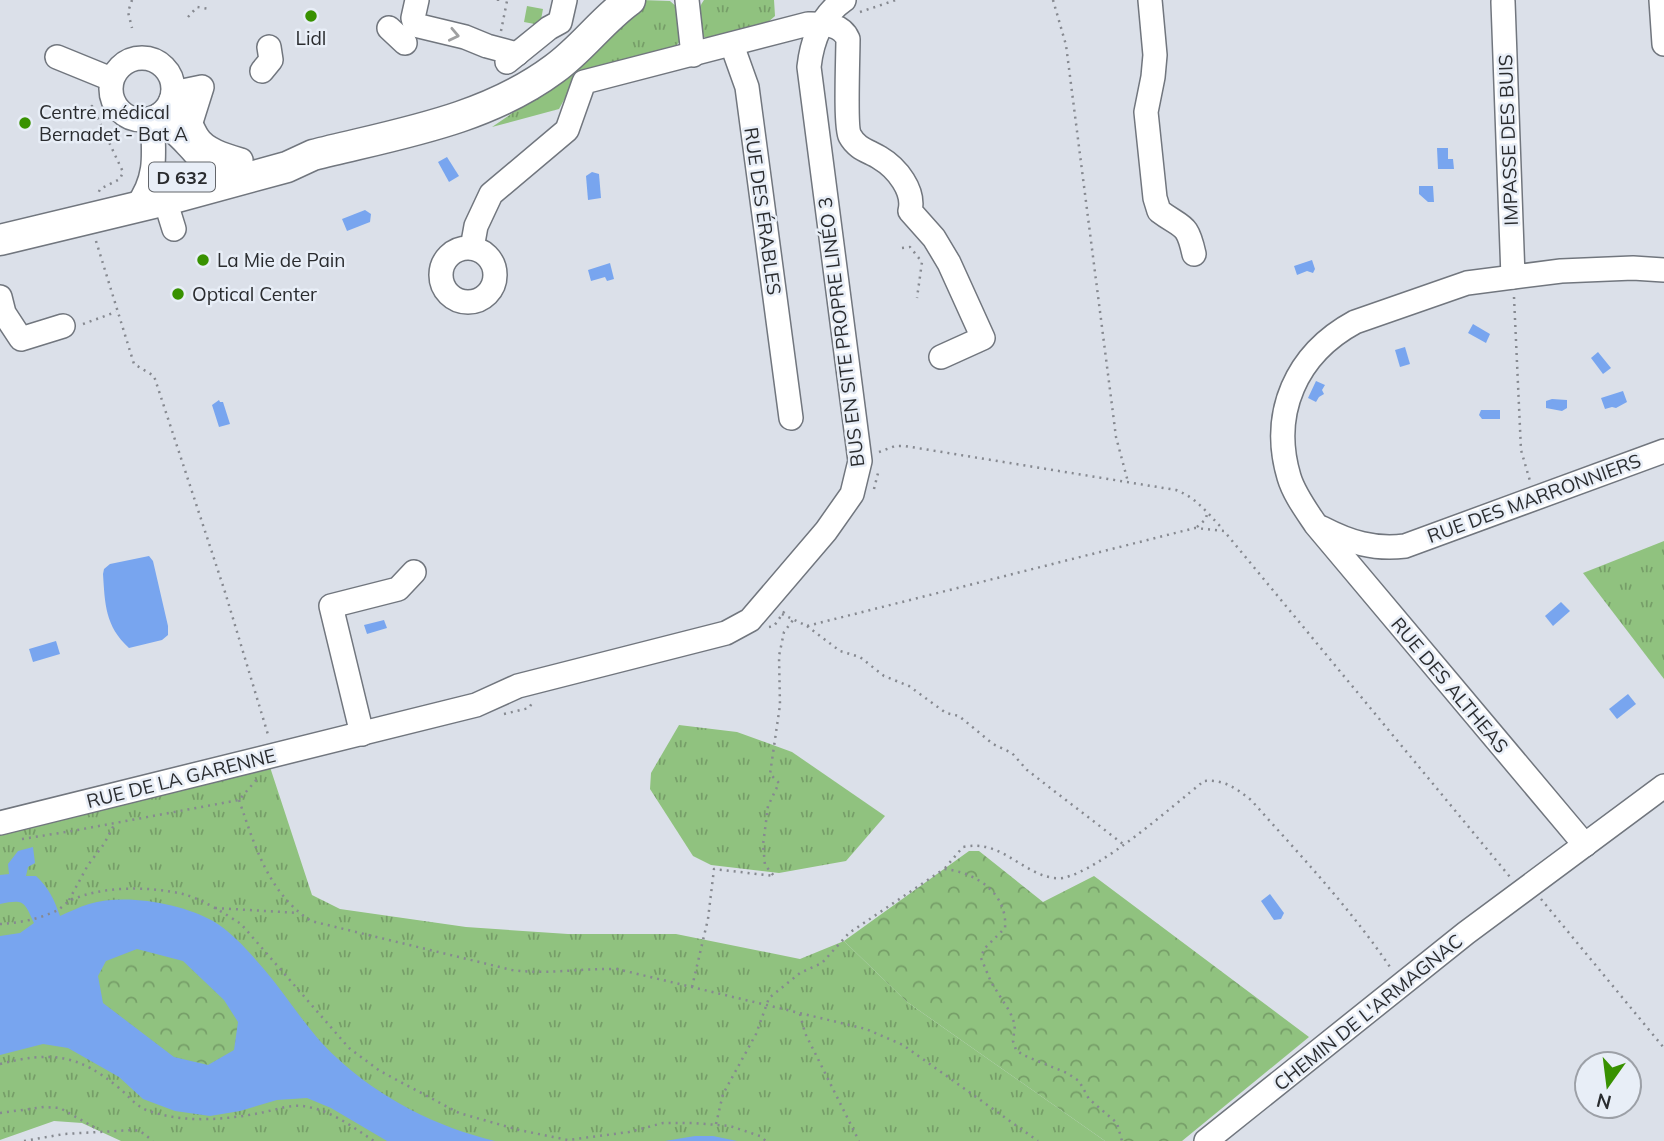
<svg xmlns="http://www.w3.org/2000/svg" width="1664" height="1141" font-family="Mulish,sans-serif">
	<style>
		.grass { fill: url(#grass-tufts) }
		.forest { fill: url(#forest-crowns) }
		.water { fill: #78a5ef; fill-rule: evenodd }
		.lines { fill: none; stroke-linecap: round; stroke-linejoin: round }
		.minor-casing { stroke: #71767e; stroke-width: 26 }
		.major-casing { stroke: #71767e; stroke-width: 33 }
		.path { stroke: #868990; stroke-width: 2.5; stroke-dasharray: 2 5; stroke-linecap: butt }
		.minor { stroke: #fff; stroke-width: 23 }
		.major { stroke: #fff; stroke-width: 30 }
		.oneway { stroke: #9fa0a1 }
		.poi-dot { fill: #389100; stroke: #e8eef7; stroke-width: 2.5 }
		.labels { text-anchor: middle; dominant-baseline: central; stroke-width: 5; stroke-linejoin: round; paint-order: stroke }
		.shield { fill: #e8eef7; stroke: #63666b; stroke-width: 2 }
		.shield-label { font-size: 18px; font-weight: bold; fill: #2a2c2f }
		.poi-label { font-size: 19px; fill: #2a2c2f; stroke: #e8eef7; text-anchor: start }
		.street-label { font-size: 19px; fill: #2a2c2f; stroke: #e8eef7 }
	</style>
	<defs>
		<pattern id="grass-tufts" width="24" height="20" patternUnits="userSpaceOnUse" patternTransform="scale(1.75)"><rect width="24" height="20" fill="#90c27f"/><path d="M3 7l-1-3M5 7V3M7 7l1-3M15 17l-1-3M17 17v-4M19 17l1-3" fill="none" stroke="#769e68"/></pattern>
		<pattern id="forest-crowns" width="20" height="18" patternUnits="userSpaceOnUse" patternTransform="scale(1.75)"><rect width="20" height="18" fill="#90c27f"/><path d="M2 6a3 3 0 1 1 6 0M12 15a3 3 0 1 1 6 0" fill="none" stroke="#769e68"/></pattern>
	</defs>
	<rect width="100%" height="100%" fill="#dbe0e9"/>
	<!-- grass -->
	<g class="grass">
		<path d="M 641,0 L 670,1 L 678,8 L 680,41 L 671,52 L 575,80 L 559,109 L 492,127 L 571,73 Z"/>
		<path d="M 704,0 L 774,0 L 775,16 L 757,32 L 717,40 L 704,37 C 699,25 695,11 704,0 Z"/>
		<path d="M 527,6 L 543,9 L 540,25 L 524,22 Z"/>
		<path d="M 1664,541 L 1664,679 L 1583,573 Z"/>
		<path d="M 679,725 L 737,732 L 792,752 L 885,816 L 846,861 L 779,873 L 711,865 L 693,856 L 650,789 L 651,773 Z"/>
		<path d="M 268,761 L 312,895 L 340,909 L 466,927 L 568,934 L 676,934 L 800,959 L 844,941 L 907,1002 L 1105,1141 L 121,1141 L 82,1123 L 54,1121 L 0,1140 L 0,828 Z"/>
	</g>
	<!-- forest -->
	<g class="forest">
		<path d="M 969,851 L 979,851 L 1043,902 L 1094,876 L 1309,1037 L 1182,1141 L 1105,1141 L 907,1002 L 844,941 Z"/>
		<path d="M 137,949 L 183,961 L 224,1000 L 238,1022 L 234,1050 L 208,1065 L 174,1057 L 103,1003 L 98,976 L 106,961 Z"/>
	</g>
	<!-- water -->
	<g class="water">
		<path d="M 1437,148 L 1448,148 L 1448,159 L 1453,159 L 1454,169 L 1438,169 Z"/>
		<path d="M 447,157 L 459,176 L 449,182 L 438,162 Z"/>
		<path d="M 592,172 L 599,174 L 601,198 L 588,200 L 586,176 Z"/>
		<path d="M 1419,186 L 1433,186 L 1434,202 L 1428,202 L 1419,194 Z"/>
		<path d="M 365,210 L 371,214 L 370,222 L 347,231 L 342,219 Z"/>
		<path d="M 1312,260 L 1315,269 L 1313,273 L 1307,271 L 1297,275 L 1294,266 Z"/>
		<path d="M 610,263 L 614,279 L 607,281 L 605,277 L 591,281 L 588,270 Z"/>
		<path d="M 1473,324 L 1490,334 L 1486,343 L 1468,333 Z"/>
		<path d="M 1405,347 L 1410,364 L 1400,367 L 1395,350 Z"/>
		<path d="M 1598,352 L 1611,368 L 1603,374 L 1591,358 Z"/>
		<path d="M 1316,381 L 1325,385 L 1322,390 L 1324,394 L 1319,397 L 1316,402 L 1308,398 Z"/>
		<path d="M 1623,391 L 1627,402 L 1616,408 L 1612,407 L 1605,409 L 1601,398 Z"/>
		<path d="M 1552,399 L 1567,400 L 1567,408 L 1562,411 L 1546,408 L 1546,401 Z"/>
		<path d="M 219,400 L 220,402 L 223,402 L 230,424 L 219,427 L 212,405 Z"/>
		<path d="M 1481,410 L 1500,410 L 1500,419 L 1482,419 L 1479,415 Z"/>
		<path d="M 149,556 L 153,561 L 168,626 L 168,635 L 162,640 L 129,648 C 105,626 105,604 103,574 L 104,569 L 110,564 Z"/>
		<path d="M 1561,602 L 1570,611 L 1553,626 L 1545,616 Z"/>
		<path d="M 384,620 L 387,628 L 367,634 L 364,625 Z"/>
		<path d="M 56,641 L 60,654 L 33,662 L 29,649 Z"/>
		<path d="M 1628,694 L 1636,704 L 1617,719 L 1609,709 Z"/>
		<path d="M 33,847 L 35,863 L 28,867 L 26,876 L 36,876 C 49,888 54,899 60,916 C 69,912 79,907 89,904 C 124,893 181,903 213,921 C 232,932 249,952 263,968 C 288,997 308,1032 337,1058 C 381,1099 437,1127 495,1141 L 387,1141 L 331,1108 L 307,1098 L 277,1100 L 240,1111 L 210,1116 L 175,1111 L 143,1099 L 119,1077 L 68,1048 L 43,1044 L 0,1055 L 0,936 L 20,933 L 34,923 C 24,901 24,899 0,904 L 0,875 L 9,874 L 8,864 L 18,851 ZM 137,949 L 183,961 L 224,1000 L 238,1022 L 234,1050 L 208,1065 L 174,1057 L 103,1003 L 98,976 L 106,961 Z"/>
		<path d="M 1270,894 L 1284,913 L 1281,919 L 1274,920 L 1261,901 Z"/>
		<path d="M 695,1136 L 713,1136 L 737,1141 L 665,1141 Z"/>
	</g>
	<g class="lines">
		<!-- minor casing -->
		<g class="minor-casing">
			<g id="minor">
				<path d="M 417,0 L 413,18 L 415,25 L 465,37 L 487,46 L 517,54"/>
				<path d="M 687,0 L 693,55"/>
				<path d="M 1150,0 L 1155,55 L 1153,77 L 1146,112 L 1155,198 L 1159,211 C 1183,229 1187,222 1194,254"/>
				<path d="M 1661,0 L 1664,44"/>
				<path d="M 1503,2 L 1513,277"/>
				<path d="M 389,28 L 405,43"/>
				<path d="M 732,45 L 747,87 L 791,418"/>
				<path d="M 57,57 L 111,79"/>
				<circle cx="142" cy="89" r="31"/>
				<path d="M 507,62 L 549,28 L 560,22 L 565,0"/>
				<path d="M 262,71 L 271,60 L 269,47"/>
				<path d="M 173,93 L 202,87 L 191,122"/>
				<path d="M 171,100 C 186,109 189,122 197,136 C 205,150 227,156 241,160"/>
				<path d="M 157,116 C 166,126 177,134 186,144 C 206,164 204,173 235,180"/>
				<path d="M 172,188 L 168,191 L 165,200 L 174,229"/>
				<path d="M 136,207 C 158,178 154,153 152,118"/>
				<circle cx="468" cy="275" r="27"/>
				<path d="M 472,248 L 476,226 L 491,194 L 567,130 L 584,82 L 808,24 C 823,24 841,23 848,39 C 848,55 845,127 850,136 C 857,149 869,151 880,158 C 897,168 915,191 910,211 L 934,238 L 949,263 L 983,338 L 941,357"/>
				<path d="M 0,297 L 4,313 L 21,339 L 63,326"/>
				<path d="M 1322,528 C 1349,542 1374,550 1405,546 L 1664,451"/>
				<path d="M 362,734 L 331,606 L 398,589 L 414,572"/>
				<path d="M 0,823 L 476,705 L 518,686 L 726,633 L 750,620 L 826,531 L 852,494 L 860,461 L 809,67 C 812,40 822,15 844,0"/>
				<path d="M 1585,845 L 1316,525 C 1306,510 1294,494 1289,477 C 1270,413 1296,354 1355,322 L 1467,283 L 1561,271 L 1633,268 L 1664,270"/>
				<path d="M 1206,1141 L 1466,933 L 1664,786"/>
			</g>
		</g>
		<!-- major casing -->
		<g class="major-casing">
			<path id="major" d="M 0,240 L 162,201 L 287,167 L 313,155 C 396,134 484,121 554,69 C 582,49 602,20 630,0"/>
		</g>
		<!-- path -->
		<g class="path">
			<path d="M 132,0 L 128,12 L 132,28"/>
			<path d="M 1053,0 L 1066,45 L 1116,437 L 1128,482"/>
			<path d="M 498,1 L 498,0"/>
			<path d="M 860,12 L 896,0"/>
			<path d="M 188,17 L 197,7 L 210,9"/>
			<path d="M 501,31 L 507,1 L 503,0"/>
			<path d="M 71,113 L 92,106 L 123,172 L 120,179 L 100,189 L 98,194"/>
			<path d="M 96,241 L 134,364 L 154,376 L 225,592 L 269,738"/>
			<path d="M 902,248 L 910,247 L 922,262 L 917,298"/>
			<path d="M 1514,297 L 1521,450 L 1530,481"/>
			<path d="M 83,324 L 116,312"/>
			<path d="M 879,452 L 895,446 L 905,446 L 1176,490 C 1197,498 1206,512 1222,528"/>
			<path d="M 874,489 L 879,469"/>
			<path d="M 1197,527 L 1206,519 L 1207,513"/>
			<path d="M 782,614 L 807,626 L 1195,528 L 1224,531 L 1510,877"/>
			<path d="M 807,626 L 840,651 L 860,657 L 884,676 L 909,686 L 946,713 L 959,716 L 993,744 L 1012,753 L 1027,770 L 1123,844"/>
			<path d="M 769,627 L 774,626 L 786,609"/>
			<path d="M 504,714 L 529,708 L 532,703"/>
			<path d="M 239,800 C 255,846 268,893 311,921 L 512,970 C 548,975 580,968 617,969 L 866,1029 L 903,1045 L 1038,1141"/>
			<path d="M 22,839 L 72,831 L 239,800 L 258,778"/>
			<path d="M 945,868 L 963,847 C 996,840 1014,864 1042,875 C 1048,877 1055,879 1063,878 C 1102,869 1170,808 1204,781 C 1223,779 1236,788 1251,800 C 1300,855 1351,909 1392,970"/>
			<path d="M 1541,899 L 1664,1048"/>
			<path d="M 69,900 L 88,865 L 104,844 L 115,823"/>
			<path d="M 215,908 L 299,913"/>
			<path d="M 0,924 C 19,923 40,919 58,910 C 62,907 66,903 71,900 C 103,886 148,886 183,894 C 202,899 224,913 241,924 L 349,1048 L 380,1071 L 459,1113 L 519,1130 L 568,1140 L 629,1132 L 663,1123 L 693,1123 L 730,1126 L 760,1136 L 766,1141"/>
			<path d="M 692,987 L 708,919 L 714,869 L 774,876 L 765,865 L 763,845 L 768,806 L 779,783 L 770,774 L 780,705 L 779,656 L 784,632 L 793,620"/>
			<path d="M 800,1014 L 805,1033 L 859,1141"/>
			<path d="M 0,1064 C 51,1051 78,1054 119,1088 C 129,1096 136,1107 149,1111 C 184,1123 224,1120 260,1113 C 276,1110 292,1103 308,1107 C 332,1111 354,1128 374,1141"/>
			<path d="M 0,1113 L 44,1107 L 60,1108 L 99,1130"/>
			<path d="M 716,1124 L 723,1094 L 756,1034 L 769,998 L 800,973 L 822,963 L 849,933 L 944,869 C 975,872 1008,893 1005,928 L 984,949 L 981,958 L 991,982 L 1010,1012 L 1015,1025 L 1013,1041 L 1016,1050 L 1023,1055 L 1067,1073 L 1079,1081 L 1089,1099 L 1117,1123 L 1122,1141"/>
			<path d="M 24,1141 L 64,1134 L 134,1130 L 140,1131 L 153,1141"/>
		</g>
		<!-- minor -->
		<use href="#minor" class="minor"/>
		<!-- major -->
		<use href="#major" class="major"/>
	</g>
	<!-- one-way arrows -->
	<defs><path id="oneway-chevron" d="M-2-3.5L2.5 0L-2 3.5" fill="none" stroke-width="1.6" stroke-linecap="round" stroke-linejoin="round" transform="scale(1.75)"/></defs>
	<use class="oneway" href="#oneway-chevron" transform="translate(454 35) rotate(12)"/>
	<!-- markers -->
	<g class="poi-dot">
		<circle cx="311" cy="16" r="7"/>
		<circle cx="25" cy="123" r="7"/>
		<circle cx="203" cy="260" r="7"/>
		<circle cx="178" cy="294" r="7"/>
	</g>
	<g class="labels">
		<!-- shield labels -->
		<rect class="shield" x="149" y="162.5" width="66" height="29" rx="5"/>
		<g class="shield-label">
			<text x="182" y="177">D 632</text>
		</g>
		<!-- poi labels -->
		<g class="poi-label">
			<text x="311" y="38" text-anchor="middle">Lidl</text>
			<text x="39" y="112">Centre médical<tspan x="39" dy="22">Bernadet - Bat A</tspan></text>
			<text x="217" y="260">La Mie de Pain</text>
			<text x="192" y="294">Optical Center</text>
		</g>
		<!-- street labels -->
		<g class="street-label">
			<text transform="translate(1508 140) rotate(-92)">IMPASSE DES BUIS</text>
			<text transform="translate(763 211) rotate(82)">RUE DES ÉRABLES</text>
			<text transform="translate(841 332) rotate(-97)">BUS EN SITE PROPRE LINÉO 3</text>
			<text transform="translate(1534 498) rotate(-20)">RUE DES MARRONNIERS</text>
			<text transform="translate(1450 685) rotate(50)">RUE DES ALTHEAS</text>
			<text transform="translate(181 778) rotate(-14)">RUE DE LA GARENNE</text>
			<text transform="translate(1368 1012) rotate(-39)">CHEMIN DE L'ARMAGNAC</text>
		</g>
	</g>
	<!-- north arrow -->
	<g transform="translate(1608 1085) rotate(194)"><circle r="33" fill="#e8eef7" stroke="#9ca0a7" stroke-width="2"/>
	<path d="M0-5L12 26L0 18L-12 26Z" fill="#389100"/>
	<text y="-10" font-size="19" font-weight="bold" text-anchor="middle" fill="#2a2c2f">N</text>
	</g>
</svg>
